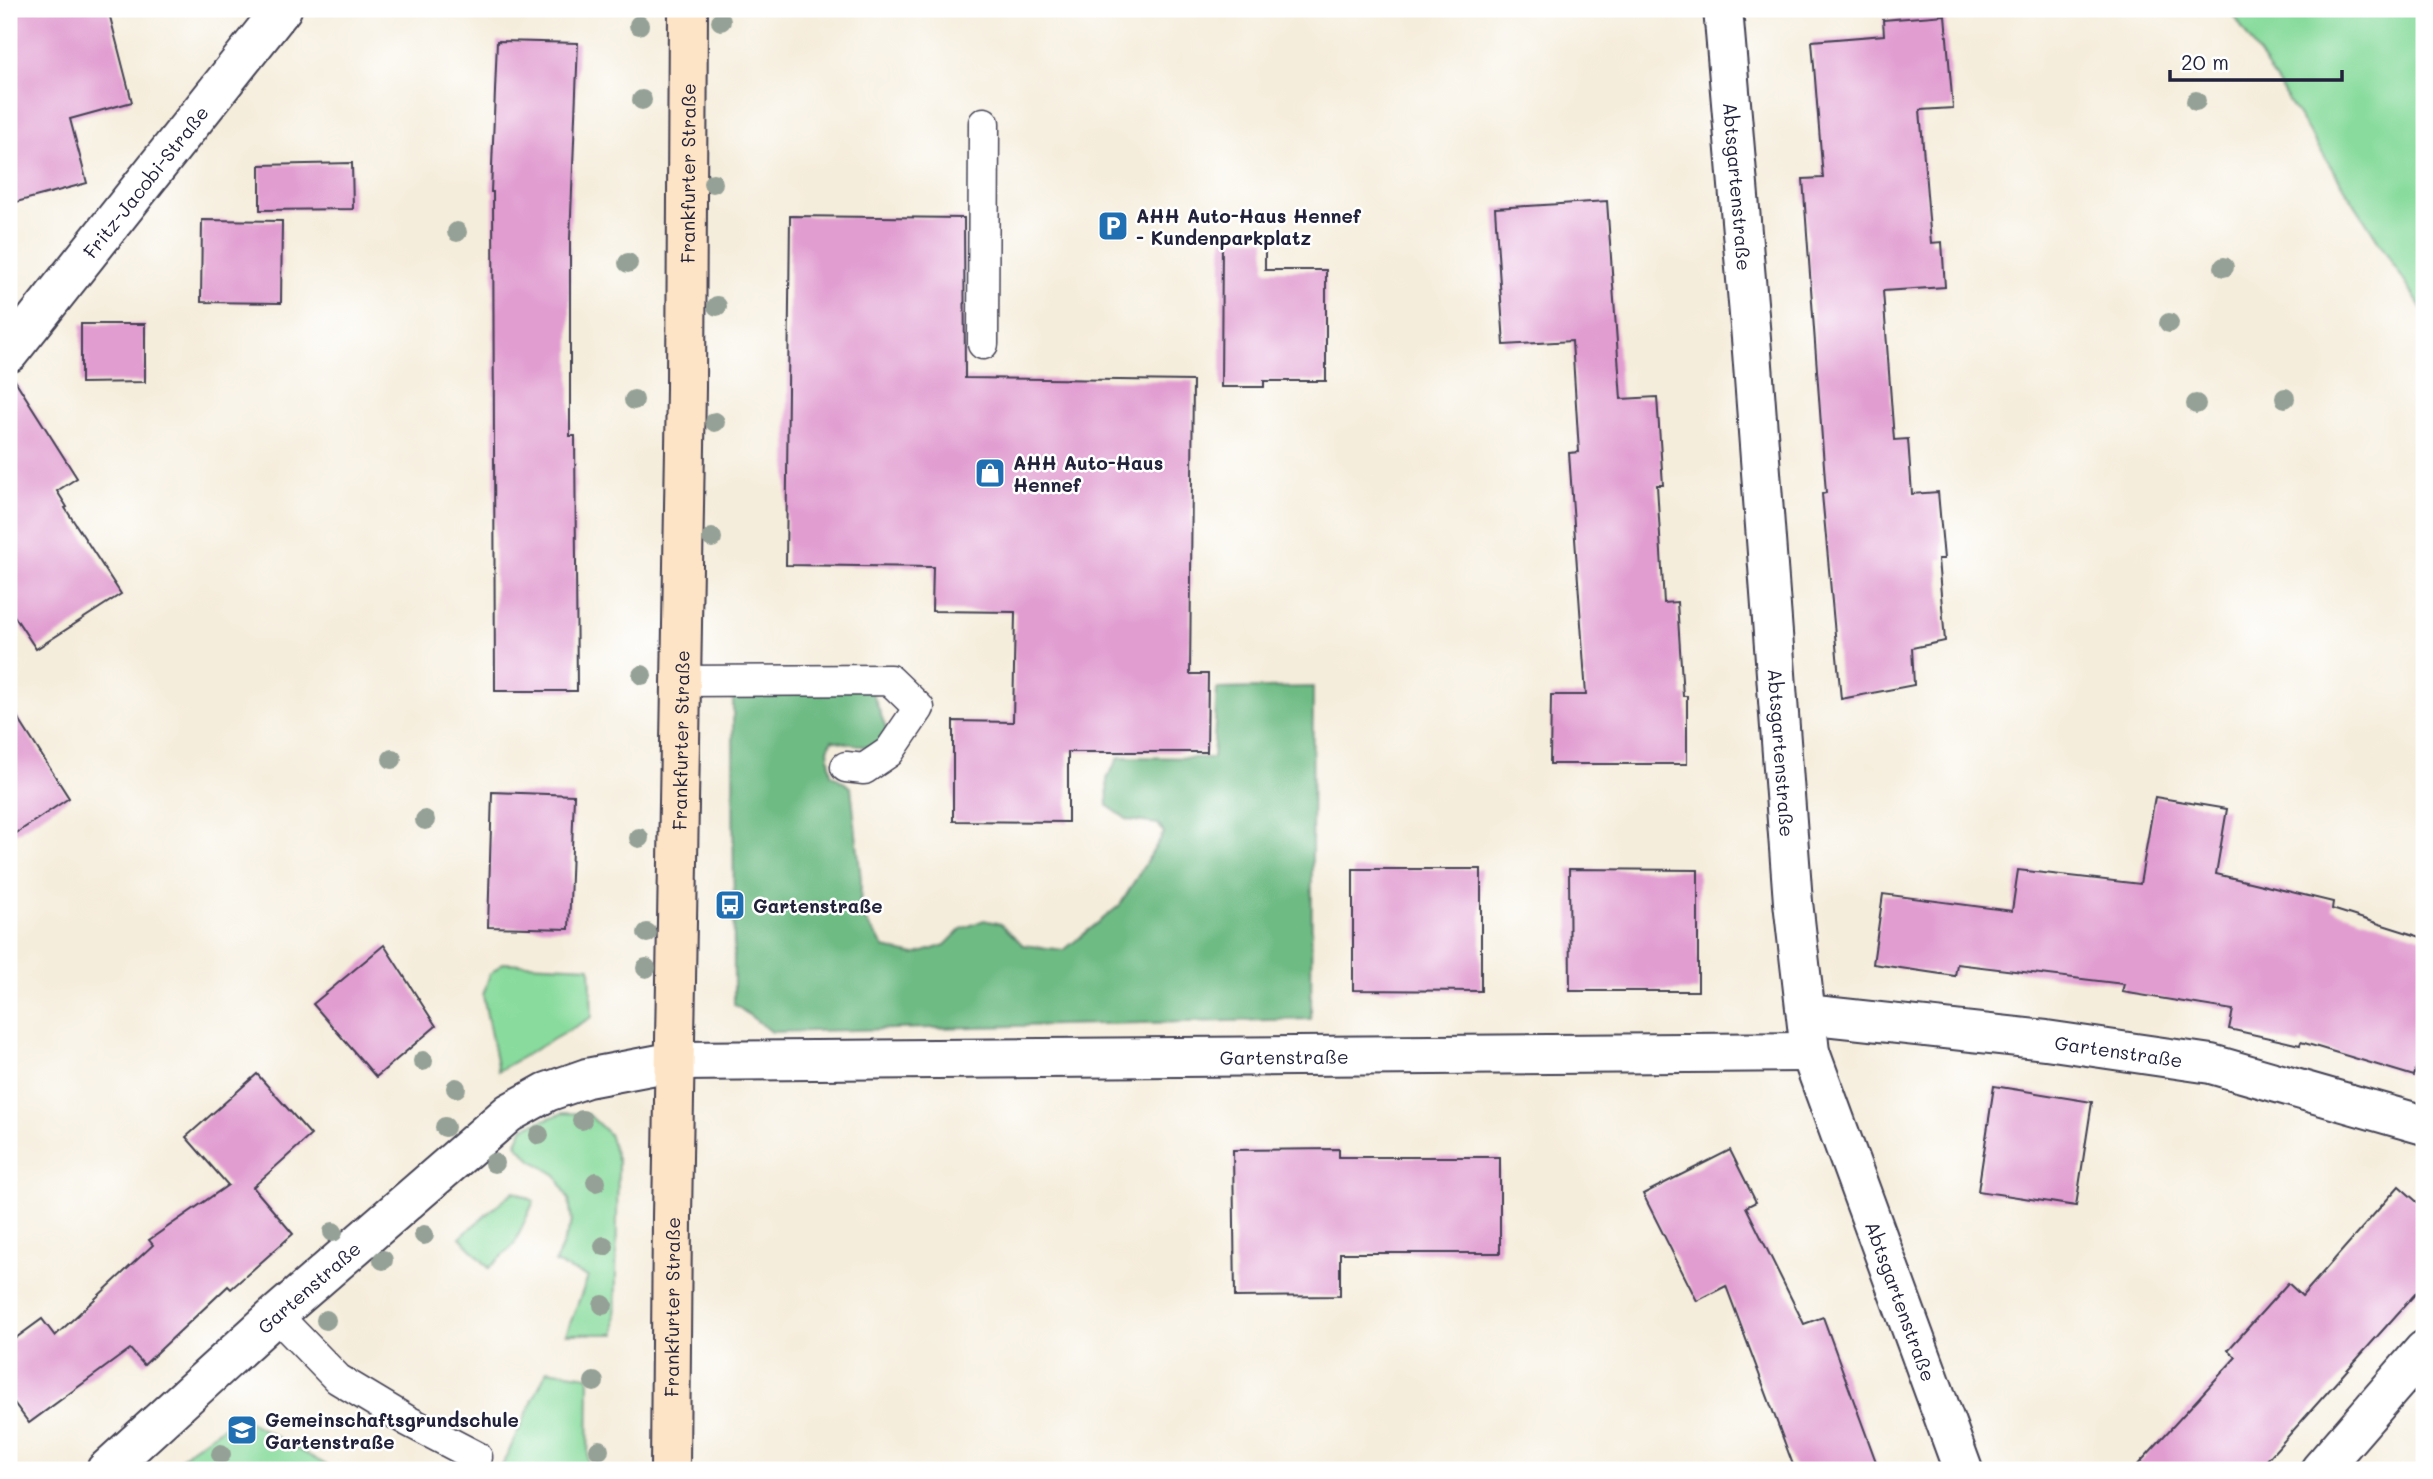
<svg xmlns="http://www.w3.org/2000/svg" width="2433" height="1479" font-family="Mali,sans-serif">
	<style>
		.green { fill: #89db9d; stroke: #567e6c; stroke-width: 2 }
		.forest { fill: #6ebb84; stroke: #486e60; stroke-width: 2 }
		.building { fill: #e19dd0 }
		.lines { fill: none; stroke-linecap: round; stroke-linejoin: round }
		.lane-casing { stroke: #424053; stroke-width: 33 }
		.street-casing { stroke: #424053; stroke-width: 42 }
		.secondary-casing { stroke: #424053; stroke-width: 42 }
		.lane { stroke: #fff; stroke-width: 30 }
		.street { stroke: #fff; stroke-width: 38 }
		.secondary { stroke: #fee4c6; stroke-width: 38 }
		.tree { fill: #95a196 }
		.labels { text-anchor: middle; dominant-baseline: central; stroke-width: 5; stroke-linejoin: round; paint-order: stroke }
		.street-label { font-size: 19px; fill: #22223b; stroke: #fff }
		.poi-label { font-size: 19px; font-weight: bold; fill: #22223b; stroke: #fff; text-anchor: start }
	</style>
	<rect width="100%" height="100%" fill="#fff"/>
	<filter id="ink" filterUnits="userSpaceOnUse"><feTurbulence type="fractalNoise" baseFrequency=".0143" numOctaves="2"/><feDisplacementMap in="SourceGraphic" scale="14" xChannelSelector="R" yChannelSelector="G"/><feConvolveMatrix kernelMatrix="1 2 1 2 8 2 1 2 1" color-interpolation-filters="sRGB"/></filter>
	<filter id="wash" filterUnits="userSpaceOnUse"><feTurbulence type="fractalNoise" baseFrequency=".00686" numOctaves="4" result="noise"/><feDisplacementMap in="SourceGraphic" scale="28" xChannelSelector="R" yChannelSelector="G"/><feGaussianBlur stdDeviation="1.57" result="paint"/><feColorMatrix in="noise" values="0 0 0 0 0 0 0 0 0 0 0 0 0 0 0 0 0 1.4 0 .05"/><feComposite in="paint" operator="in"/></filter>
	<g filter="url(#wash)">
		<rect width="100%" height="100%" fill="#f5eddb"/>
		<!-- green -->
		<g class="green">
			<path d="M 2230,9 L 2424,9 L 2424,312 Z"/>
			<path d="M 503,963 L 590,967 L 592,1017 L 498,1071 L 483,995 L 490,974 Z"/>
			<path d="M 563,1113 L 588,1114 L 609,1134 L 618,1162 L 615,1334 L 566,1334 L 588,1277 L 555,1263 L 572,1222 L 569,1200 L 556,1175 L 532,1160 L 516,1144 L 524,1127 Z"/>
			<path d="M 514,1191 L 534,1201 L 514,1245 L 489,1268 L 460,1237 Z"/>
			<path d="M 547,1370 L 589,1376 L 588,1470 L 491,1470 L 502,1466 Z"/>
			<path d="M 239,1416 L 335,1470 L 169,1470 L 191,1449 Z"/>
		</g>
		<!-- forest -->
		<path class="forest" d="M 870,686 L 889,736 L 876,749 L 832,740 L 828,749 L 831,774 L 851,787 L 861,879 L 860,913 L 885,948 L 914,955 L 945,945 L 961,929 L 984,920 L 1001,924 L 1023,945 L 1064,950 L 1120,905 L 1164,833 L 1158,824 L 1128,820 L 1108,806 L 1107,779 L 1119,757 L 1213,758 L 1217,689 L 1313,687 L 1311,1019 L 772,1032 L 734,1004 L 733,687 Z"/>
		<g id="blocks">
			<!-- building -->
			<g class="building">
				<path d="M 9,9 L 108,9 L 132,102 L 70,119 L 87,183 L 9,204 Z"/>
				<path d="M 1945,15 L 1953,108 L 1920,110 L 1931,243 L 1942,242 L 1945,287 L 1883,291 L 1894,440 L 1908,439 L 1912,494 L 1938,492 L 1944,559 L 1938,559 L 1945,641 L 1912,648 L 1914,685 L 1841,699 L 1822,494 L 1826,493 L 1803,179 L 1823,178 L 1812,41 L 1884,35 L 1883,20 Z"/>
				<path d="M 497,41 L 578,43 L 570,239 L 570,436 L 575,436 L 577,691 L 495,691 L 493,192 L 491,192 Z"/>
				<path d="M 352,163 L 353,209 L 260,210 L 260,165 Z"/>
				<path d="M 1607,201 L 1621,399 L 1657,397 L 1663,485 L 1657,485 L 1664,603 L 1677,602 L 1683,696 L 1687,696 L 1687,764 L 1550,764 L 1551,695 L 1586,695 L 1569,453 L 1579,452 L 1572,341 L 1504,345 L 1495,208 Z"/>
				<path d="M 790,216 L 964,218 L 965,378 L 1193,381 L 1190,674 L 1208,674 L 1207,752 L 1068,752 L 1068,822 L 953,821 L 953,721 L 1013,722 L 1015,612 L 932,611 L 933,567 L 786,565 Z"/>
				<path d="M 202,220 L 282,221 L 281,303 L 201,302 Z"/>
				<path d="M 1222,239 L 1265,239 L 1265,270 L 1326,270 L 1326,381 L 1264,381 L 1264,387 L 1221,387 Z"/>
				<path d="M 81,324 L 145,324 L 145,382 L 81,383 Z"/>
				<path d="M 9,374 L 11,374 L 77,478 L 57,491 L 67,507 L 65,508 L 121,594 L 36,649 L 9,608 Z"/>
				<path d="M 9,704 L 69,798 L 9,838 Z"/>
				<path d="M 492,792 L 574,795 L 569,929 L 488,927 Z"/>
				<path d="M 2155,797 L 2227,809 L 2216,874 L 2333,902 L 2332,909 L 2424,938 L 2424,1041 L 2414,1076 L 2301,1042 L 2300,1045 L 2229,1029 L 2233,1010 L 2122,992 L 2124,984 L 1957,964 L 1955,976 L 1873,964 L 1883,894 L 2012,911 L 2018,870 L 2140,884 Z"/>
				<path d="M 1353,869 L 1481,869 L 1481,991 L 1353,990 Z"/>
				<path d="M 1569,869 L 1698,870 L 1698,991 L 1570,991 Z"/>
				<path d="M 384,945 L 436,1026 L 376,1077 L 313,1004 Z"/>
				<path d="M 257,1074 L 311,1135 L 253,1187 L 293,1234 L 231,1289 L 228,1286 L 144,1365 L 130,1349 L 29,1423 L 9,1396 L 9,1343 L 42,1319 L 55,1336 L 153,1245 L 149,1240 L 228,1185 L 186,1137 Z"/>
				<path d="M 1994,1086 L 2092,1102 L 2076,1206 L 1978,1191 Z"/>
				<path d="M 1339,1149 L 1339,1157 L 1500,1157 L 1500,1253 L 1340,1253 L 1340,1296 L 1235,1297 L 1233,1150 Z"/>
				<path d="M 1730,1150 L 1756,1202 L 1746,1207 L 1804,1324 L 1823,1317 L 1879,1470 L 1795,1470 L 1726,1286 L 1697,1301 L 1643,1194 Z"/>
				<path d="M 2399,1186 L 2424,1208 L 2424,1284 L 2258,1470 L 2133,1470 L 2236,1357 L 2228,1350 L 2288,1283 L 2302,1296 Z"/>
			</g>
		</g>
	</g>
	<g filter="url(#ink)">
		<use href="#blocks" fill-opacity="0" stroke="#424053" stroke-width="2"/>
		<g class="lines">
			<!-- lane casing -->
			<g class="lane-casing">
				<g id="lane">
					<path d="M 983,344 L 984,123"/>
					<path d="M 681,681 L 890,680 L 919,708 L 889,752 L 864,769 L 846,767"/>
					<path d="M 276,1315 L 338,1379 L 408,1421 L 477,1457"/>
				</g>
			</g>
			<!-- street casing -->
			<g class="street-casing">
				<g id="street">
					<path id="s1" d="M 1723,9 L 1751,338 L 1793,902 L 1810,1052 L 1963,1470"/>
					<path id="s2" d="M 9,353 L 282,9"/>
					<path id="s3" d="M 1806,1014 L 2046,1040 L 2211,1064 L 2424,1125"/>
					<path id="s4" d="M 106,1470 L 276,1315 L 509,1113 L 547,1092 L 587,1078 L 676,1061 L 1810,1052"/>
					<path d="M 2320,1470 L 2424,1350"/>
				</g>
			</g>
			<!-- secondary casing -->
			<g class="secondary-casing">
				<g id="secondary">
					<path id="s5" d="M 670,1470 L 672,1217 L 686,388 L 688,9"/>
				</g>
			</g>
			<!-- lane -->
			<use href="#lane" class="lane"/>
			<!-- street -->
			<use href="#street" class="street"/>
			<!-- secondary -->
			<use href="#secondary" class="secondary"/>
		</g>
		<!-- trees -->
		<g class="tree">
			<circle cx="721" cy="21" r="10"/>
			<circle cx="639" cy="25" r="10"/>
			<circle cx="642" cy="100" r="10"/>
			<circle cx="2196" cy="101" r="10"/>
			<circle cx="713" cy="183" r="10"/>
			<circle cx="457" cy="232" r="10"/>
			<circle cx="628" cy="263" r="10"/>
			<circle cx="2224" cy="267" r="10"/>
			<circle cx="717" cy="306" r="10"/>
			<circle cx="2169" cy="323" r="10"/>
			<circle cx="2285" cy="398" r="10"/>
			<circle cx="634" cy="400" r="10"/>
			<circle cx="2196" cy="404" r="10"/>
			<circle cx="715" cy="422" r="10"/>
			<circle cx="712" cy="538" r="10"/>
			<circle cx="642" cy="675" r="10"/>
			<circle cx="392" cy="759" r="10"/>
			<circle cx="425" cy="820" r="10"/>
			<circle cx="639" cy="838" r="10"/>
			<circle cx="647" cy="933" r="10"/>
			<circle cx="646" cy="968" r="10"/>
			<circle cx="423" cy="1061" r="10"/>
			<circle cx="456" cy="1088" r="10"/>
			<circle cx="582" cy="1120" r="10"/>
			<circle cx="445" cy="1127" r="10"/>
			<circle cx="539" cy="1135" r="10"/>
			<circle cx="494" cy="1163" r="10"/>
			<circle cx="596" cy="1182" r="10"/>
			<circle cx="333" cy="1232" r="10"/>
			<circle cx="424" cy="1235" r="10"/>
			<circle cx="604" cy="1246" r="10"/>
			<circle cx="383" cy="1260" r="10"/>
			<circle cx="603" cy="1305" r="10"/>
			<circle cx="326" cy="1320" r="10"/>
			<circle cx="594" cy="1382" r="10"/>
			<circle cx="599" cy="1450" r="10"/>
			<circle cx="221" cy="1454" r="10"/>
		</g>
	</g>
	<!-- icons -->
	<defs>
		<g id="parking-square" transform="scale(1.575)"><rect x="-9" y="-9" width="18" height="18" rx="4" fill="#1f6fb2" stroke="#fff"/><path d="M-3.5-5.5H1a3.5 3.5 0 0 1 0 7H-1V5.5H-3.5ZM-1-3.4V-.6H.8a1.4 1.4 0 0 0 0-2.8Z" fill="#fff"/></g>
		<g id="shop-square" transform="scale(1.575)"><rect x="-9" y="-9" width="18" height="18" rx="4" fill="#1f6fb2" stroke="#fff"/><path d="M-5-2.5h2.3a2.7 3.5 0 0 1 5.4 0H5L5.5 6h-11ZM-1.5-2.5h3a1.5 2.3 0 0 0-3 0Z" fill="#fff"/></g>
		<g id="bus-square" transform="scale(1.575)"><rect x="-9" y="-9" width="18" height="18" rx="4" fill="#1f6fb2" stroke="#fff"/><path d="M-5-6H5V4H4V6H2V4H-2V6H-4V4H-5ZM-3.5-4V0h7V-4ZM-3.5 1.2v1.5H-2V1.2ZM2 1.2v1.5H3.5V1.2Z" fill="#fff"/></g>
		<g id="school-square" transform="scale(1.575)"><rect x="-9" y="-9" width="18" height="18" rx="4" fill="#1f6fb2" stroke="#fff"/><path d="M0-5L7-2L0 1L-7-2ZM-4 1L0 2.5L4 1V4Q0 6-4 4Z" fill="#fff"/></g>
	</defs>
	<g fill-rule="evenodd">
		<use href="#parking-square" x="1113" y="226"/>
		<use href="#shop-square" x="990" y="473"/>
		<use href="#bus-square" x="730" y="905"/>
		<use href="#school-square" x="242" y="1430"/>
	</g>
	<g class="labels">
		<!-- street labels -->
		<g class="street-label">
			<text stroke="none"><textPath href="#s5" startOffset="1297">Frankfurter Straße</textPath></text>
			<text stroke="none"><textPath href="#s2" startOffset="219">Fritz-Jacobi-Straße</textPath></text>
			<text stroke="none"><textPath href="#s1" startOffset="178">Abtsgartenstraße</textPath></text>
			<text stroke="none"><textPath href="#s5" startOffset="730">Frankfurter Straße</textPath></text>
			<text stroke="none"><textPath href="#s1" startOffset="746">Abtsgartenstraße</textPath></text>
			<text stroke="none"><textPath href="#s3" startOffset="315">Gartenstraße</textPath></text>
			<text stroke="none"><textPath href="#s4" startOffset="1323">Gartenstraße</textPath></text>
			<text stroke="none"><textPath href="#s4" startOffset="273">Gartenstraße</textPath></text>
			<text stroke="none"><textPath href="#s1" startOffset="1312">Abtsgartenstraße</textPath></text>
			<text stroke="none"><textPath href="#s5" startOffset="163">Frankfurter Straße</textPath></text>
		</g>
		<!-- poi labels -->
		<g class="poi-label">
			<text x="1136" y="215">AHH Auto-Haus Hennef<tspan x="1136" dy="22">- Kundenparkplatz</tspan></text>
			<text x="1013" y="462">AHH Auto-Haus<tspan x="1013" dy="22">Hennef</tspan></text>
			<text x="753" y="905">Gartenstraße</text>
			<text x="265" y="1419">Gemeinschaftsgrundschule<tspan x="265" dy="22">Gartenstraße</tspan></text>
		</g>
	</g>
	<!-- margin -->
	<rect width="2433" height="1479" fill="none" stroke="#fff" stroke-width="35"/>
	<!-- scale -->
	<path d="M2170 70v10h172v-10" fill="none" stroke="#22223b" stroke-width="3.5"/>
	<text x="2181" y="70" font-size="21" fill="#22223b" stroke="#ffffff" stroke-width="5" paint-order="stroke">20 m</text>
</svg>
